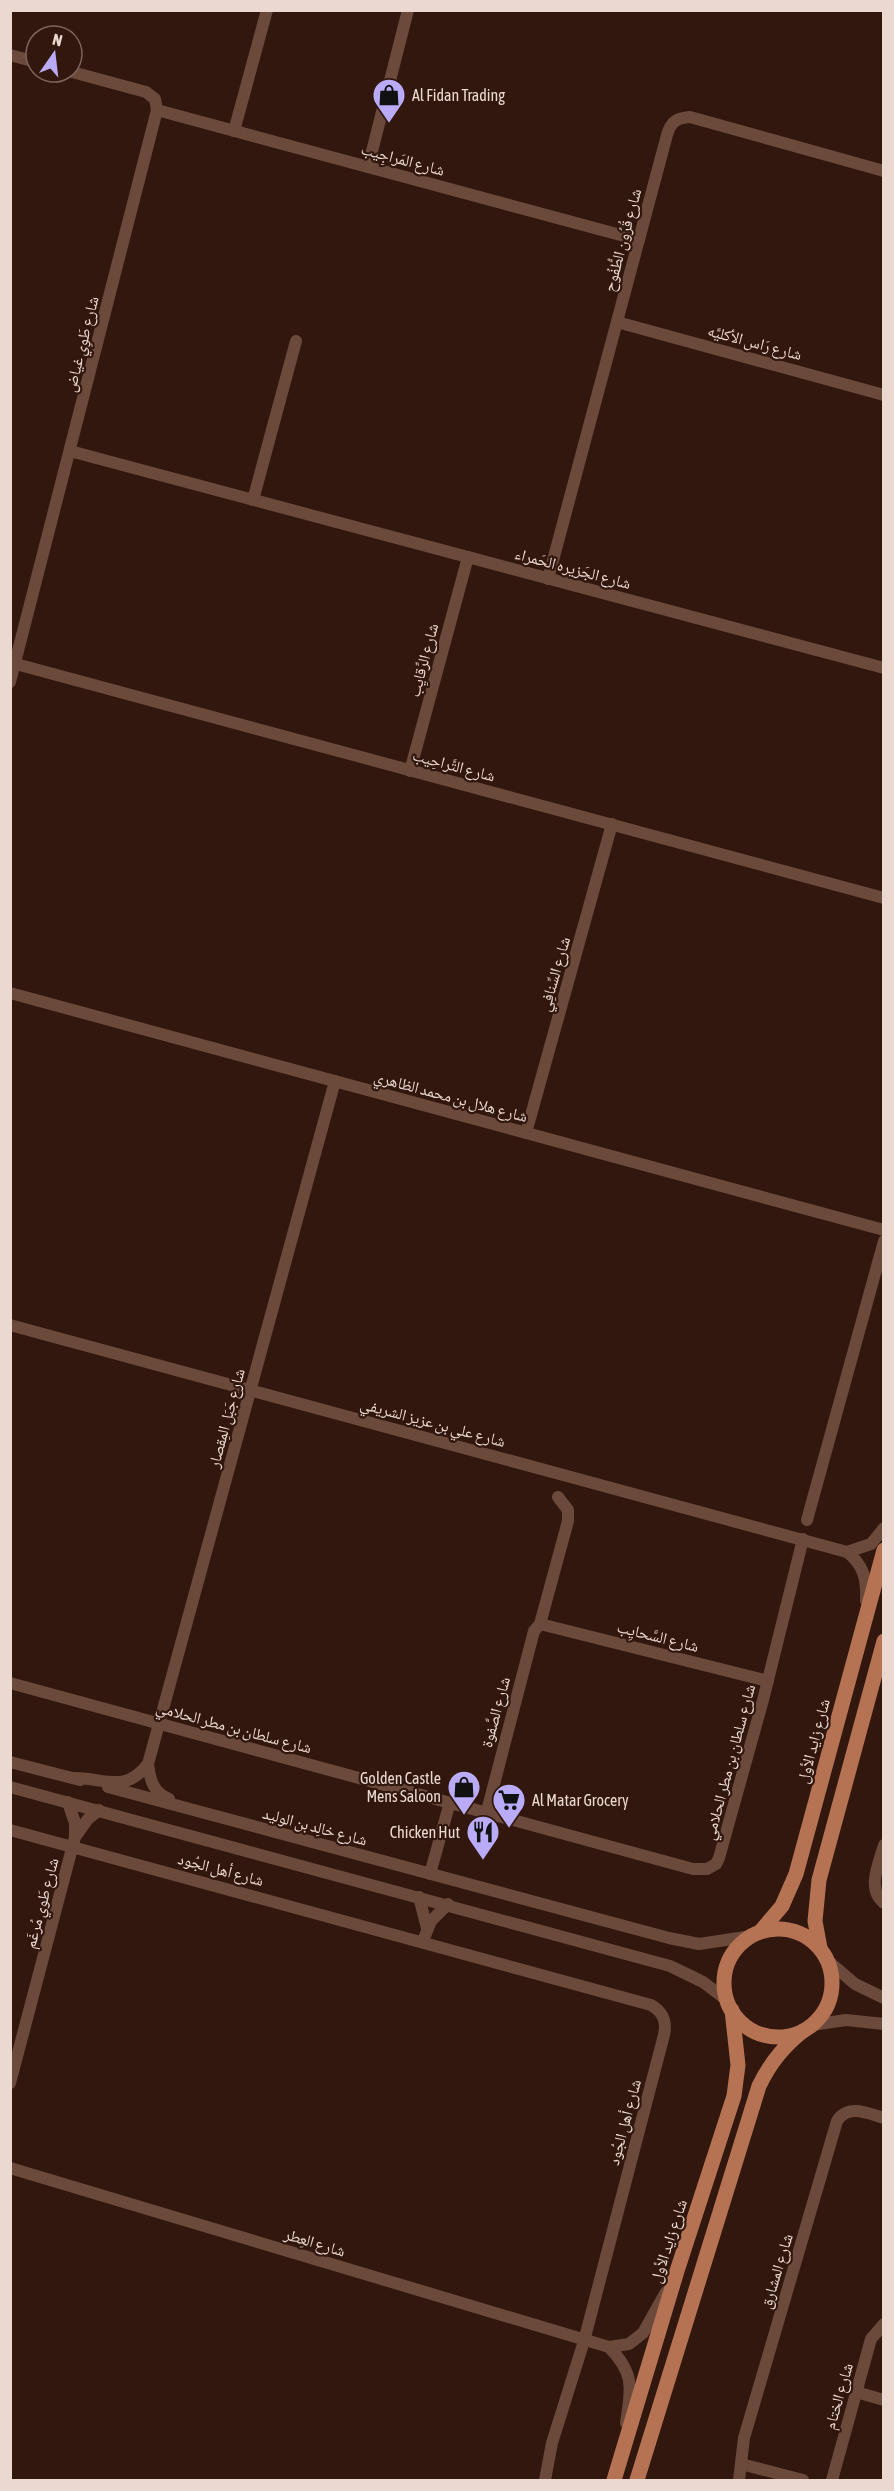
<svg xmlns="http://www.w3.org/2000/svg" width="894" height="2491" font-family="'Asap Condensed','Noto Naskh Arabic',sans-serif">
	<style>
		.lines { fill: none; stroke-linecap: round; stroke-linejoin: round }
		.minor { stroke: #6b4a3b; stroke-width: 12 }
		.major { stroke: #b67354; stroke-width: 15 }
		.labels { text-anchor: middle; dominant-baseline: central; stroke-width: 4.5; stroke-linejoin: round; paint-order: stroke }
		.poi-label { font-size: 16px; fill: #ebd8d1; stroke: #31170d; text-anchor: start }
		.street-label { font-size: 16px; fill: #ebd8d1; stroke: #31170d }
	</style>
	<rect width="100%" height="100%" fill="#31170d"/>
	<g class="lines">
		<!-- minor -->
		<g class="minor">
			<path d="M 10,55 L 36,62"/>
			<path d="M 157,110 L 639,240"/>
			<path d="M 234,131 L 267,10"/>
			<path d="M 368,167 L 408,10"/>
			<path d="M 617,322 L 884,395"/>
			<path d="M 70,451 L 884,668"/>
			<path d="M 253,500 L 296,341"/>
			<path d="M 548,579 L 667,135 C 671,121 677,118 690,117 L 884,171"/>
			<path d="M 16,664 L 884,898"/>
			<path d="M 10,682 L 157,110 L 155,99 L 146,92 L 72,72"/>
			<path d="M 410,771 L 468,557"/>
			<path d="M 10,993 L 884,1230"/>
			<path d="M 526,1133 L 612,824"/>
			<path d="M 10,1325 L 847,1552 C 864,1565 867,1580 866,1601"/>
			<path d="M 807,1520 L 884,1241"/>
			<path d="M 847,1552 L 871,1544 L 884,1528"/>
			<path d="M 540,1624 L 768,1681"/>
			<path d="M 10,1683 L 693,1869 L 707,1869 L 716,1864 L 719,1858 L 763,1700 L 803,1539"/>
			<path d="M 10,1762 L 80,1780"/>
			<path d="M 148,1764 C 150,1780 153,1792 169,1799"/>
			<path d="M 74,1778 C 105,1778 125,1794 148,1764 L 335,1081"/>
			<path d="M 10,1787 L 670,1966 L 703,1982 L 728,2001"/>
			<path d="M 108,1787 L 669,1938 L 699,1944 L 752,1936"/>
			<path d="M 487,1811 L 534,1631 L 540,1624 L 568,1521 L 568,1510 L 558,1497"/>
			<path d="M 10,1830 L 651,2005 C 663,2012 667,2021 664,2035 L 584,2341 L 552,2443 L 545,2480"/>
			<path d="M 75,1837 L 88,1819 L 99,1810"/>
			<path d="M 884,1845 C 879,1863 866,1889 884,1903"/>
			<path d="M 430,1874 L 450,1802"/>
			<path d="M 419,1897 L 427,1928"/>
			<path d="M 423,1941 L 431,1921 L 448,1904"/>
			<path d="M 826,1959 L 855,1984 L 884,1998"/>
			<path d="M 812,2025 L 846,2020 L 884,2024"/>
			<path d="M 10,2083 L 75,1837 L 75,1823 L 68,1802"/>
			<path d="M 10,2168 L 609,2347 L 629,2344 L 643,2333 L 666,2292"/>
			<path d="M 609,2347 C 635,2374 631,2387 626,2423"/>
			<path d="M 856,2392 L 884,2400"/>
			<path d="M 741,2464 L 803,2480"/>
			<path d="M 739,2480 L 744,2438 L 837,2121 C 848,2104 867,2113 884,2118"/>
			<path d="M 832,2480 L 871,2339 L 884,2324"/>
		</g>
		<!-- major -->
		<g class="major">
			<circle cx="778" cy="1983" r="54"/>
			<path d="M 760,1932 L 782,1906 L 796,1874 L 884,1550"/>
			<path d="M 820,1948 L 815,1921 L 819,1880 L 884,1641"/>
			<path d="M 614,2480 L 677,2271 L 734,2096 L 738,2065 L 732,2010"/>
			<path d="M 637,2480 L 759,2086 C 770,2063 783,2047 803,2031"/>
		</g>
	</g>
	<!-- icons -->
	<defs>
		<g id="shop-pin" transform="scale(1.725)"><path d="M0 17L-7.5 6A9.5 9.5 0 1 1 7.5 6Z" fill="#b9abf7" stroke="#31170d"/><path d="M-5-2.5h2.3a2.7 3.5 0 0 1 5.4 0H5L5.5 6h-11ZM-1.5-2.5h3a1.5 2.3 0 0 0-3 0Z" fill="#111"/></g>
		<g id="supermarket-pin" transform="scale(1.725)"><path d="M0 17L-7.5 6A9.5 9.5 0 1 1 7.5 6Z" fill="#b9abf7" stroke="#31170d"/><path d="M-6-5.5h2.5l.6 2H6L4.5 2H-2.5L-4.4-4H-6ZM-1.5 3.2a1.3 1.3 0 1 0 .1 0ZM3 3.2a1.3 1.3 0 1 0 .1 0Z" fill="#111"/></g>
		<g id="restaurant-pin" transform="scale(1.725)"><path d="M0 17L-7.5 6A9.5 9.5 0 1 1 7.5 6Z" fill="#b9abf7" stroke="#31170d"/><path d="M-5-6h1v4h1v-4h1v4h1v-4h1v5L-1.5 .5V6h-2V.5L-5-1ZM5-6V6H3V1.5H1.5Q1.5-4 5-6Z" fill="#111"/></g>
	</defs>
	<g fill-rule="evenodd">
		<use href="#shop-pin" x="389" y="95"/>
		<use href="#shop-pin" x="464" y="1787"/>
		<use href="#supermarket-pin" x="509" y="1800"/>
		<use href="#restaurant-pin" x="483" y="1832"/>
	</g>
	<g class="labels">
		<!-- poi labels -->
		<g class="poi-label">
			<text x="412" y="95">Al Fidan Trading</text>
			<text x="441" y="1778" text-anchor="end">Golden Castle<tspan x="441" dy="18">Mens Saloon</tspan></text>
			<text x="532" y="1800">Al Matar Grocery</text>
			<text x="460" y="1832" text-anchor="end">Chicken Hut</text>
		</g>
		<!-- street labels -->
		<g class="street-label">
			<text transform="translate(403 159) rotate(15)">شارع المَراجِيب</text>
			<text transform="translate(622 240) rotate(-75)">شارع قُرُون الطُّفُوح</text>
			<text transform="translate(755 342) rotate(15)">شارع رَاس الأكليَّه</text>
			<text transform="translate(81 344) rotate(-76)">شارع طَوِي غياض</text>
			<text transform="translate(573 568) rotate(15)">شارع الجَزيره الحَمراء</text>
			<text transform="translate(423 660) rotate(-75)">شارع الرِّقايِب</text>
			<text transform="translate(454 765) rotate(15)">شارع التَّراحِيب</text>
			<text transform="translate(554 974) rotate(-74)">شارع السِّنافِي</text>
			<text transform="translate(451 1096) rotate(15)">شارع هلال بن محمد الظاهري</text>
			<text transform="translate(226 1418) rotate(-75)">شارع جَبَل المِقصار</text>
			<text transform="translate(433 1422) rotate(15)">شارع علي بن عزيز الشريفي</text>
			<text transform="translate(658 1636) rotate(14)">شارع السَّحايِب</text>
			<text transform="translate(495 1712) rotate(-75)">شارع الصَّفوة</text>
			<text transform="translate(234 1727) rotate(15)">شارع سلطان بن مطر الحلامي</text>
			<text transform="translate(813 1741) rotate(-75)">شارع زايد الأول</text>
			<text transform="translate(729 1762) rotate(-75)">شارع سلطان بن مطر الحلامي</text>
			<text transform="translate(315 1826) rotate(15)">شارع خالِد بن الوليد</text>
			<text transform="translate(221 1869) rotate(15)">شارع أهل الجُود</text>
			<text transform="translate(41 1903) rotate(-75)">شارع طَوي مُرغَم</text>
			<text transform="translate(624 2122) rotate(-75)">شارع أهل الجُود</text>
			<text transform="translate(668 2241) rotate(-72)">شارع زايد الأول</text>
			<text transform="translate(315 2242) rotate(17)">شارع العِطر</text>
			<text transform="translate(776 2271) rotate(-73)">شارع المشارق</text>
			<text transform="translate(838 2396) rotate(-74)">شارع الختام</text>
		</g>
	</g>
	<!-- border -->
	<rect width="894" height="2491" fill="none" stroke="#ebd8d1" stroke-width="24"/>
	<!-- north arrow -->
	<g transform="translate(54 54) rotate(14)"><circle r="28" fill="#31170d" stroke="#7b645b" stroke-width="1.5"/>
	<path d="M0-4.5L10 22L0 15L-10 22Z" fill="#b9abf7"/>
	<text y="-9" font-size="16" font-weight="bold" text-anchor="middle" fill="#ebd8d1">N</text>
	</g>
</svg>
